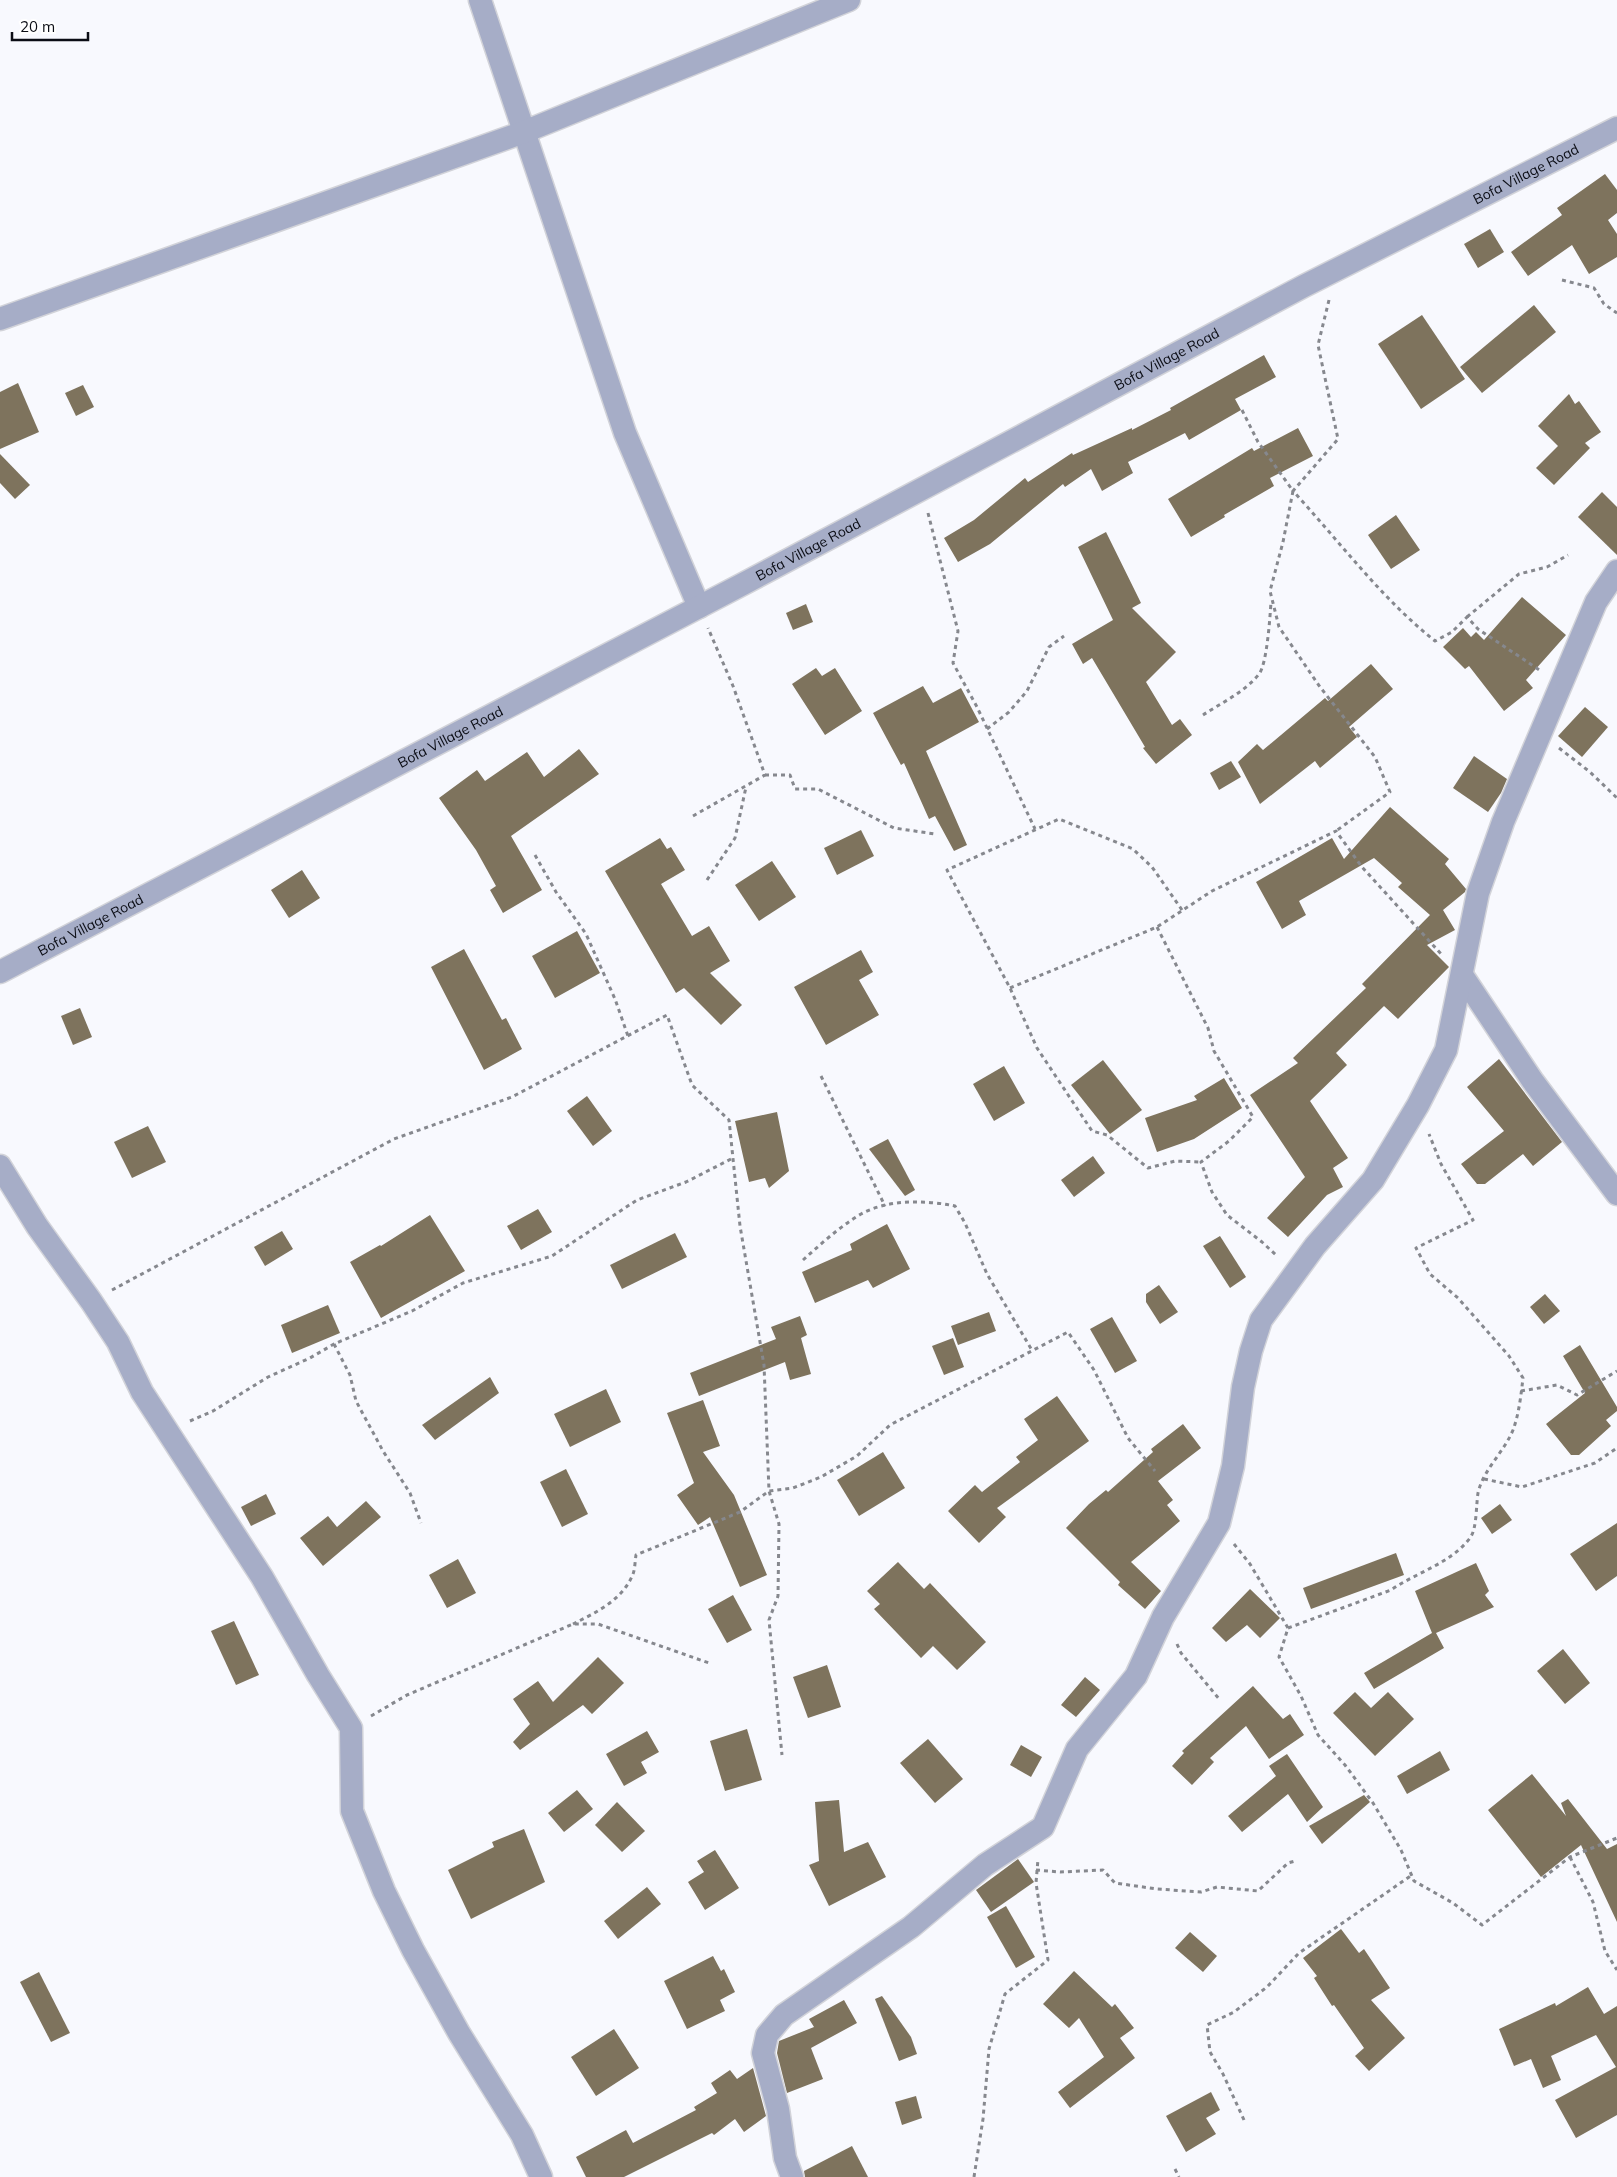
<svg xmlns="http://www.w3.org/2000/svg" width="1617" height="2177" font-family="Mulish,sans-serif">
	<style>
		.building { fill: #7e735d }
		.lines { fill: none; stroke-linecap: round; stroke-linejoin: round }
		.minor-casing { stroke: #d2d3d9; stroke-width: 25 }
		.path { stroke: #86888e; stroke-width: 3; stroke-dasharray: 4 4; stroke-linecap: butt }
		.minor { stroke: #a6adc7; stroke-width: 22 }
		.labels { text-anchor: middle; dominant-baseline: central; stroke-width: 4.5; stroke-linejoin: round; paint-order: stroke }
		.street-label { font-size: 14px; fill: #0b0d15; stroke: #fff }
	</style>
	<rect width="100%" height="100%" fill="#f8f9fe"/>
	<!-- building -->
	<g class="building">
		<path d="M 1605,174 L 1617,190 L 1617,213 L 1608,220 L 1617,234 L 1617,257 L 1589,274 L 1572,245 L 1528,276 L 1511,252 L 1562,215 L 1557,208 Z"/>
		<path d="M 1490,229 L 1504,252 L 1478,268 L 1464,244 Z"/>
		<path d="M 1534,305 L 1556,332 L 1482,393 L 1460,367 Z"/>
		<path d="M 1422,315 L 1465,379 L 1421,409 L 1378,344 Z"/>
		<path d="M 1264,355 L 1276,377 L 1235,399 L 1241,410 L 1189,440 L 1185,433 L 1128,462 L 1133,473 L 1102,491 L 1091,469 L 1065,487 L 1063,484 L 990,544 L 958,562 L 944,538 L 974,520 L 1025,478 L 1028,482 L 1072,453 L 1073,455 L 1132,428 L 1132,430 L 1171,410 L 1170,408 Z"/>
		<path d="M 18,383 L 39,432 L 0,449 L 0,392 Z"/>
		<path d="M 83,385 L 94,407 L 76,416 L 65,393 Z"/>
		<path d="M 1569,394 L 1575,404 L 1579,401 L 1601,432 L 1585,443 L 1590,448 L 1554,485 L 1536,468 L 1558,446 L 1538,426 Z"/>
		<path d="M 1298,428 L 1313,456 L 1270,478 L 1274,486 L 1224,515 L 1225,517 L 1191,537 L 1168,499 L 1252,448 L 1254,451 Z"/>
		<path d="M 0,454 L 30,485 L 15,499 L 0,483 Z"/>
		<path d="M 1602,492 L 1617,507 L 1617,555 L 1578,517 Z"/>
		<path d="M 1396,515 L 1420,550 L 1391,569 L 1368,535 Z"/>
		<path d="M 1106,532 L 1141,603 L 1132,608 L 1176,652 L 1146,682 L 1172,725 L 1180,719 L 1192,735 L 1156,764 L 1143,748 L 1145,747 L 1092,658 L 1083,664 L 1072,644 L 1113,620 L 1078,547 Z"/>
		<path d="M 1522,597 L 1566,635 L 1526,680 L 1533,688 L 1504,711 L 1469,666 L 1465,669 L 1443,647 L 1463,628 L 1471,637 L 1476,632 L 1484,640 Z"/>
		<path d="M 806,604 L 813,622 L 793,630 L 786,613 Z"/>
		<path d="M 1371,664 L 1393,689 L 1349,727 L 1357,737 L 1320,768 L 1315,761 L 1260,804 L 1238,762 L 1257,744 L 1263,750 L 1325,698 L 1328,701 Z"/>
		<path d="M 816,668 L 822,676 L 835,668 L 862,711 L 825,735 L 792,684 Z"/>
		<path d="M 923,686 L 933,703 L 961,688 L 979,722 L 926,751 L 967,845 L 954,851 L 935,816 L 929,819 L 904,763 L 901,765 L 873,713 Z"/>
		<path d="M 1585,707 L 1608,727 L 1582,757 L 1558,736 Z"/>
		<path d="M 579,749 L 599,774 L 511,836 L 542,890 L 503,913 L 490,890 L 496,886 L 476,850 L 439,798 L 477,770 L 485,781 L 527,752 L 544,777 Z"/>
		<path d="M 1474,756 L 1507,779 L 1501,793 L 1488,812 L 1453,788 Z"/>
		<path d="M 1231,761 L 1241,777 L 1219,790 L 1210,773 Z"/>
		<path d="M 1390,807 L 1449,859 L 1445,864 L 1466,889 L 1465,892 L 1443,910 L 1455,930 L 1427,945 L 1449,967 L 1398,1019 L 1384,1006 L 1336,1053 L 1347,1065 L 1310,1101 L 1348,1158 L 1333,1168 L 1343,1187 L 1327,1195 L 1288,1237 L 1267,1218 L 1305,1177 L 1250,1095 L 1298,1063 L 1293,1058 L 1366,988 L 1362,984 L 1430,915 L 1398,887 L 1402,883 L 1374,858 L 1299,901 L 1306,915 L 1282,929 L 1256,882 L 1332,838 L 1344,859 Z"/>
		<path d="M 861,830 L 874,856 L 837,875 L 824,848 Z"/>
		<path d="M 660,838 L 667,849 L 671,847 L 685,870 L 661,884 L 692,936 L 709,926 L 730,961 L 710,973 L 742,1005 L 721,1025 L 684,988 L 676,993 L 605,871 Z"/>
		<path d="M 772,861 L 796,897 L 759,921 L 735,885 Z"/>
		<path d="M 302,870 L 320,898 L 289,918 L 271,890 Z"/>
		<path d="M 577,931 L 600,973 L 555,998 L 532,956 Z"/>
		<path d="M 464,949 L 502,1020 L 506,1018 L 522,1049 L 484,1070 L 431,967 Z"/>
		<path d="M 861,950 L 873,972 L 859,980 L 879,1015 L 826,1045 L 794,987 Z"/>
		<path d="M 80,1008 L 92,1037 L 73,1045 L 61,1016 Z"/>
		<path d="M 1499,1059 L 1562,1142 L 1533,1166 L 1523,1154 L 1485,1184 L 1477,1184 L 1461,1164 L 1504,1131 L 1467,1087 Z"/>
		<path d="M 1103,1060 L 1142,1110 L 1110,1134 L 1071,1085 Z"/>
		<path d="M 1004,1066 L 1025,1103 L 994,1121 L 973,1084 Z"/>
		<path d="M 1224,1078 L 1242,1108 L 1194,1139 L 1157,1152 L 1145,1118 L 1197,1100 L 1194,1096 Z"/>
		<path d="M 587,1096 L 612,1131 L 593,1146 L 567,1111 Z"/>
		<path d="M 777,1112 L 789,1171 L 769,1188 L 765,1178 L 749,1182 L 735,1121 Z"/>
		<path d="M 148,1126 L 166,1162 L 132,1178 L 114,1142 Z"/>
		<path d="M 888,1139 L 915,1190 L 905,1196 L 869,1149 Z"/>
		<path d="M 1093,1156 L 1105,1173 L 1074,1197 L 1061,1180 Z"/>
		<path d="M 538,1209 L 552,1232 L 521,1250 L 507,1226 Z"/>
		<path d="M 430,1215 L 465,1271 L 381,1318 L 350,1262 L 380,1245 L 381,1246 Z"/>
		<path d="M 887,1224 L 910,1269 L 873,1288 L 868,1280 L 815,1303 L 802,1272 L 852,1250 L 850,1244 Z"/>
		<path d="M 282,1231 L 293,1249 L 265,1266 L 254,1247 Z"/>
		<path d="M 675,1233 L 687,1257 L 622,1289 L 610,1265 Z"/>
		<path d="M 1220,1236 L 1246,1277 L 1230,1288 L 1203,1246 Z"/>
		<path d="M 1159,1285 L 1178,1312 L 1160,1324 L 1146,1302 L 1146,1294 Z"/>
		<path d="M 1545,1294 L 1560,1311 L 1544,1324 L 1530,1307 Z"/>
		<path d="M 328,1305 L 340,1333 L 292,1353 L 281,1325 Z"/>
		<path d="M 989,1312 L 996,1331 L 958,1345 L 951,1326 Z"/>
		<path d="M 800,1316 L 807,1335 L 801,1338 L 811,1374 L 790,1380 L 785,1362 L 699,1396 L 690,1373 L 776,1339 L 771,1327 Z"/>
		<path d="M 1112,1317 L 1137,1361 L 1115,1373 L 1090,1329 Z"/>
		<path d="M 953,1338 L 964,1367 L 944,1375 L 932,1346 Z"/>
		<path d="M 1580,1345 L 1617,1407 L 1617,1411 L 1606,1420 L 1611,1426 L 1579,1455 L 1571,1455 L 1546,1424 L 1585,1393 L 1563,1356 Z"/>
		<path d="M 490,1377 L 499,1393 L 435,1440 L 422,1425 Z"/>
		<path d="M 606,1389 L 621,1422 L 570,1447 L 554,1414 Z"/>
		<path d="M 1057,1396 L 1089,1441 L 997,1508 L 1006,1517 L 979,1543 L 948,1511 L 975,1485 L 982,1492 L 1020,1462 L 1016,1457 L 1038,1440 L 1024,1419 Z"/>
		<path d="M 703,1400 L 720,1446 L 703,1452 L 734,1495 L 767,1575 L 740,1587 L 710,1517 L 698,1525 L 677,1495 L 694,1483 L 667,1413 Z"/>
		<path d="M 1183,1424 L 1201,1448 L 1158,1481 L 1173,1500 L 1167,1505 L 1180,1521 L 1131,1562 L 1161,1591 L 1145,1609 L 1118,1585 L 1120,1582 L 1066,1528 L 1089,1504 L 1106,1490 L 1108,1492 L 1153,1452 L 1151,1449 Z"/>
		<path d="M 883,1452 L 905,1488 L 859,1516 L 837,1480 Z"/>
		<path d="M 566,1469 L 588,1514 L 562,1527 L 540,1482 Z"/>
		<path d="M 266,1494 L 276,1514 L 251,1526 L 241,1507 Z"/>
		<path d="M 366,1501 L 381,1517 L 323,1566 L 300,1538 L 328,1516 L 337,1527 Z"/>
		<path d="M 1500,1504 L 1512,1520 L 1492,1534 L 1481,1518 Z"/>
		<path d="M 1617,1523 L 1617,1576 L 1596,1591 L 1570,1554 Z"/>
		<path d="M 1396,1553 L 1404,1575 L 1311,1609 L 1303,1588 Z"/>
		<path d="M 458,1559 L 476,1593 L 447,1608 L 429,1575 Z"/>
		<path d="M 898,1562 L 924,1589 L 930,1583 L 986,1642 L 957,1670 L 933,1646 L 921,1658 L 874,1609 L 880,1604 L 867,1591 Z"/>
		<path d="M 1476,1563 L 1489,1591 L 1485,1595 L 1494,1607 L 1436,1633 L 1444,1648 L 1374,1689 L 1364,1673 L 1432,1633 L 1415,1591 Z"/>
		<path d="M 1250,1589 L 1280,1618 L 1260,1638 L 1247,1625 L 1226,1642 L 1212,1628 Z"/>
		<path d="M 733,1595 L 752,1630 L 727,1643 L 708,1609 Z"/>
		<path d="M 234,1621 L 259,1675 L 236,1685 L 211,1631 Z"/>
		<path d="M 1563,1649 L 1590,1683 L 1565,1704 L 1537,1671 Z"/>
		<path d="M 598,1657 L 624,1683 L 592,1714 L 583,1705 L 520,1750 L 513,1742 L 530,1724 L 513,1699 L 538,1681 L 553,1702 Z"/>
		<path d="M 827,1665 L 841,1707 L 808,1718 L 793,1677 Z"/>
		<path d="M 1085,1677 L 1100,1690 L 1076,1717 L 1061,1705 Z"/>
		<path d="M 1253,1686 L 1283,1719 L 1290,1714 L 1304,1735 L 1269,1759 L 1246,1726 L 1210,1758 L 1214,1762 L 1192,1785 L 1172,1766 L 1184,1753 L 1182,1751 Z"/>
		<path d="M 1355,1692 L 1371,1708 L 1388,1692 L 1414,1719 L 1375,1756 L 1333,1713 Z"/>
		<path d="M 747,1729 L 762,1780 L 725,1791 L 710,1741 Z"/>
		<path d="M 647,1731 L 659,1752 L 641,1762 L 647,1773 L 624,1786 L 606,1754 Z"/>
		<path d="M 928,1739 L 963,1779 L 935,1803 L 900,1763 Z"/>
		<path d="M 1021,1745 L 1042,1757 L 1031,1777 L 1010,1765 Z"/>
		<path d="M 1440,1751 L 1450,1770 L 1407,1794 L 1397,1776 Z"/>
		<path d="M 1287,1754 L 1323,1807 L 1307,1822 L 1288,1794 L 1242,1832 L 1228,1816 L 1276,1776 L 1269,1766 Z"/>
		<path d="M 1532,1774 L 1566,1816 L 1561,1803 L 1568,1799 L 1607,1849 L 1617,1844 L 1617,1922 L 1581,1845 L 1541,1877 L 1488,1810 Z"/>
		<path d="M 577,1790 L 593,1809 L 564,1832 L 548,1813 Z"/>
		<path d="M 1364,1795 L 1370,1802 L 1322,1844 L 1309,1826 Z"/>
		<path d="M 839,1800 L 844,1852 L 868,1842 L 886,1877 L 829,1906 L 809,1865 L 819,1861 L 815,1802 Z"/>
		<path d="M 617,1802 L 645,1831 L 622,1852 L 595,1825 Z"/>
		<path d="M 524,1829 L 545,1882 L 471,1919 L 448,1870 L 494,1847 L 492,1842 Z"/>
		<path d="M 715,1850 L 739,1888 L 705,1910 L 688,1882 L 704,1872 L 697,1861 Z"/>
		<path d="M 1018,1859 L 1034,1882 L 991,1912 L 976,1890 Z"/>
		<path d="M 647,1887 L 661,1904 L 618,1939 L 604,1921 Z"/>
		<path d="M 1006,1906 L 1035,1957 L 1016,1968 L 987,1917 Z"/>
		<path d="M 1341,1929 L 1359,1953 L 1364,1949 L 1390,1988 L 1371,2000 L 1405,2038 L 1369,2071 L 1355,2056 L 1364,2048 L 1334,2005 L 1332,2006 L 1314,1978 L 1317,1976 L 1303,1958 Z"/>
		<path d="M 1190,1932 L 1217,1956 L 1203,1972 L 1175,1948 Z"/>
		<path d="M 713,1956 L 721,1971 L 724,1969 L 735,1992 L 720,2000 L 725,2011 L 687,2029 L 664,1981 Z"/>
		<path d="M 1074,1971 L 1112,2007 L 1115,2004 L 1134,2028 L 1120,2038 L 1135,2058 L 1070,2108 L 1058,2092 L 1104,2057 L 1079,2018 L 1069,2028 L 1043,2004 Z"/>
		<path d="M 39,1972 L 70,2033 L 51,2042 L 20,1982 Z"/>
		<path d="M 1588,1987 L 1604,2014 L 1617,2006 L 1617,2115 L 1576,2138 L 1555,2100 L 1616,2067 L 1596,2035 L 1551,2056 L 1561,2080 L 1543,2088 L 1531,2059 L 1514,2066 L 1499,2029 L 1555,2003 L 1556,2006 Z"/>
		<path d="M 882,1996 L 911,2037 L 917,2054 L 899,2061 L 875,1999 Z"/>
		<path d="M 844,2000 L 857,2023 L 811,2048 L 823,2079 L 787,2093 L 777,2053 L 779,2041 L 814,2027 L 809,2019 Z"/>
		<path d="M 614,2029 L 639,2068 L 596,2096 L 571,2057 Z"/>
		<path d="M 753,2068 L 766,2116 L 744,2132 L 735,2119 L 714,2135 L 712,2133 L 624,2177 L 586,2177 L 576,2157 L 626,2130 L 633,2143 L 696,2110 L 694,2107 L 717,2093 L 711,2083 L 730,2070 L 737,2079 Z"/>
		<path d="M 1211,2092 L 1220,2110 L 1206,2118 L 1216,2134 L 1186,2152 L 1166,2116 Z"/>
		<path d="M 916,2096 L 922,2118 L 902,2125 L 895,2102 Z"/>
		<path d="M 852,2146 L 868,2177 L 805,2177 L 804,2171 Z"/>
	</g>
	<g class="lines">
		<!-- minor casing -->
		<g class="minor-casing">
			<g id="minor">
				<path d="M 480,0 L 625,433 L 699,607"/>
				<path d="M 0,319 L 524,132 L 849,0"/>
				<path id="s1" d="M 0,972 L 743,584 L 1304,286 L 1617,128"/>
				<path d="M 1462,975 L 1532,1080 L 1617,1194"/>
				<path d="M 0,1166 L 37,1226 L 91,1301 L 118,1342 L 142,1392 L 262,1577 L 318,1675 L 351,1728 L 352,1811 L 384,1891 L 413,1950 L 459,2033 L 522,2135 L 541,2177"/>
				<path d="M 792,2177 L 785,2158 L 778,2109 L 763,2053 L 767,2035 L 784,2015 L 911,1927 L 985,1865 L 1043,1827 L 1077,1749 L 1136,1676 L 1163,1617 L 1219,1523 L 1233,1466 L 1243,1387 L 1251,1351 L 1261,1320 L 1315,1246 L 1373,1180 L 1418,1105 L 1446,1050 L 1478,893 L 1503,822 L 1596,602 L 1617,571"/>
			</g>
		</g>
		<!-- path -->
		<g class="path">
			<path d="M 1562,280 L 1594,288 L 1604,304 L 1617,313"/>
			<path d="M 1329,300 L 1318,345 L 1338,439 L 1293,491 C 1340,542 1381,598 1435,641 L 1452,632 L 1467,617 L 1478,629 L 1541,671"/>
			<path d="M 1242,410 L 1258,442 L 1293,491 L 1283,542 L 1270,591 L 1279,627 L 1320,687 L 1375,757 L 1390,792 L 1336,831"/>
			<path d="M 928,513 L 958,631 L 953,663 L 977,707 L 1035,829"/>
			<path d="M 1467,617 L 1519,574 L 1547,567 L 1568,555"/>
			<path d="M 1203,715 C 1221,703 1245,692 1259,674 C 1267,664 1270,617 1271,602"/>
			<path d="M 987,729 L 1009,712 L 1027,691 L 1049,647 L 1064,636"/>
			<path d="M 1559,748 L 1590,772 L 1617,798"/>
			<path d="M 765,775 L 790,775 L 795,789 L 818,789 L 894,828 L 935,834"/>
			<path d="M 693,816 L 765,775 L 733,686 L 708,628"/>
			<path d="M 535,855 L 556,892 L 586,934 L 615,999 L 628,1036"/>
			<path d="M 707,880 L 735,838 L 746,787"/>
			<path d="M 1182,910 L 1152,867 L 1133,849 L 1059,819 L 947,870 L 1010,988 L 1037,1048 L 1092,1131 L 1107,1135 L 1148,1168 L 1175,1161 L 1201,1162"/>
			<path d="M 1157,927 L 1208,1028 L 1214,1051 L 1253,1117 L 1229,1141 L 1201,1162 L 1212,1192 L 1227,1215 L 1262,1242 L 1277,1256"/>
			<path d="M 1010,988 L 1157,927 L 1212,891 L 1336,831 L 1362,867 L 1442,955"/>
			<path d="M 821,1076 L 885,1206"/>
			<path d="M 803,1260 C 821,1244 839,1227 861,1214 C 888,1199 926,1200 955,1206 L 965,1223 L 987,1274 L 1033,1352"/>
			<path d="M 112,1290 L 394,1139 L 512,1097 L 667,1015 L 692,1085 L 729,1120 L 740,1226 L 764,1365 L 769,1491 L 779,1524 L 778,1596 L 769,1620 L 782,1755"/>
			<path d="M 334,1344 L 350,1375 L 356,1401 L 383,1451 L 410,1493 L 421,1523"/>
			<path d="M 1521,1391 L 1557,1385 L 1577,1395 L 1617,1371"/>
			<path d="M 190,1421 L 213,1411 L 268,1377 L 310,1358 L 334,1344 L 412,1311 L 463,1283 L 552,1256 L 637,1200 L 686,1182 L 733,1158"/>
			<path d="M 1484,1479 L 1522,1487 L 1595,1463 L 1617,1448"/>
			<path d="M 1234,1544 L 1250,1564 L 1288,1628 L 1279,1657 L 1301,1696 L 1318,1735 L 1345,1765 L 1373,1803 L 1401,1850 L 1414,1881 L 1453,1903 L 1482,1925 L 1570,1857 L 1617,1838"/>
			<path d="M 573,1624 C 595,1613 623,1600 633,1574 C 635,1569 635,1561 636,1555 L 740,1512 L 769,1491 L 793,1488 L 821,1477 L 857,1456 L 890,1425 L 1068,1332 L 1094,1370 L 1128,1438 L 1155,1471"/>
			<path d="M 1288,1628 L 1391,1590 C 1417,1572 1450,1564 1470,1538 C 1477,1529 1476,1505 1478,1493 C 1483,1470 1504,1452 1513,1430 C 1519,1414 1521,1395 1523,1378 L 1509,1356 L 1458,1298 L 1430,1274 L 1416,1248 L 1473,1220 L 1441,1164 L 1429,1134"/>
			<path d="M 1177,1644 L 1181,1653 L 1220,1700"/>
			<path d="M 371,1716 L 407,1695 L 573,1624 L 598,1624 L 709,1663"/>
			<path d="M 1570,1857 L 1593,1902 L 1605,1951 L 1617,1970"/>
			<path d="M 1036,1870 L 1060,1872 L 1103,1870 L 1115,1883 L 1157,1889 L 1201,1892 L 1217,1887 L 1258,1891 L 1288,1863 L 1295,1861"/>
			<path d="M 1244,2120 L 1223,2074 L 1210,2052 L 1207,2025 L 1234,2012 L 1267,1987 L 1299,1953 L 1412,1875"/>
			<path d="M 1175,2169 L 1179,2177"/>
			<path d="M 974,2177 L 983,2119 L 989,2049 L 1005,1994 L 1048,1960 L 1036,1883 L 1038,1859"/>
		</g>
		<!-- minor -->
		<use href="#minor" class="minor"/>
	</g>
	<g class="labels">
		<!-- street labels -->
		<g class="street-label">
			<text stroke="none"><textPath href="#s1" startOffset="1722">Bofa Village Road</textPath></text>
			<text stroke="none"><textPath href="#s1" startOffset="1318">Bofa Village Road</textPath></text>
			<text stroke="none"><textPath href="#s1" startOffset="912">Bofa Village Road</textPath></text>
			<text stroke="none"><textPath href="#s1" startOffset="508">Bofa Village Road</textPath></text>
			<text stroke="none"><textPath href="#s1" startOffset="102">Bofa Village Road</textPath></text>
		</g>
	</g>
	<!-- scale -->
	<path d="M12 32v8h76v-8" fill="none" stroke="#0b0d15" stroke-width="2.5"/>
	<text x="20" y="32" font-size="15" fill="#0b0d15" stroke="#ffffff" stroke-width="4" paint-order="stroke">20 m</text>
</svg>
